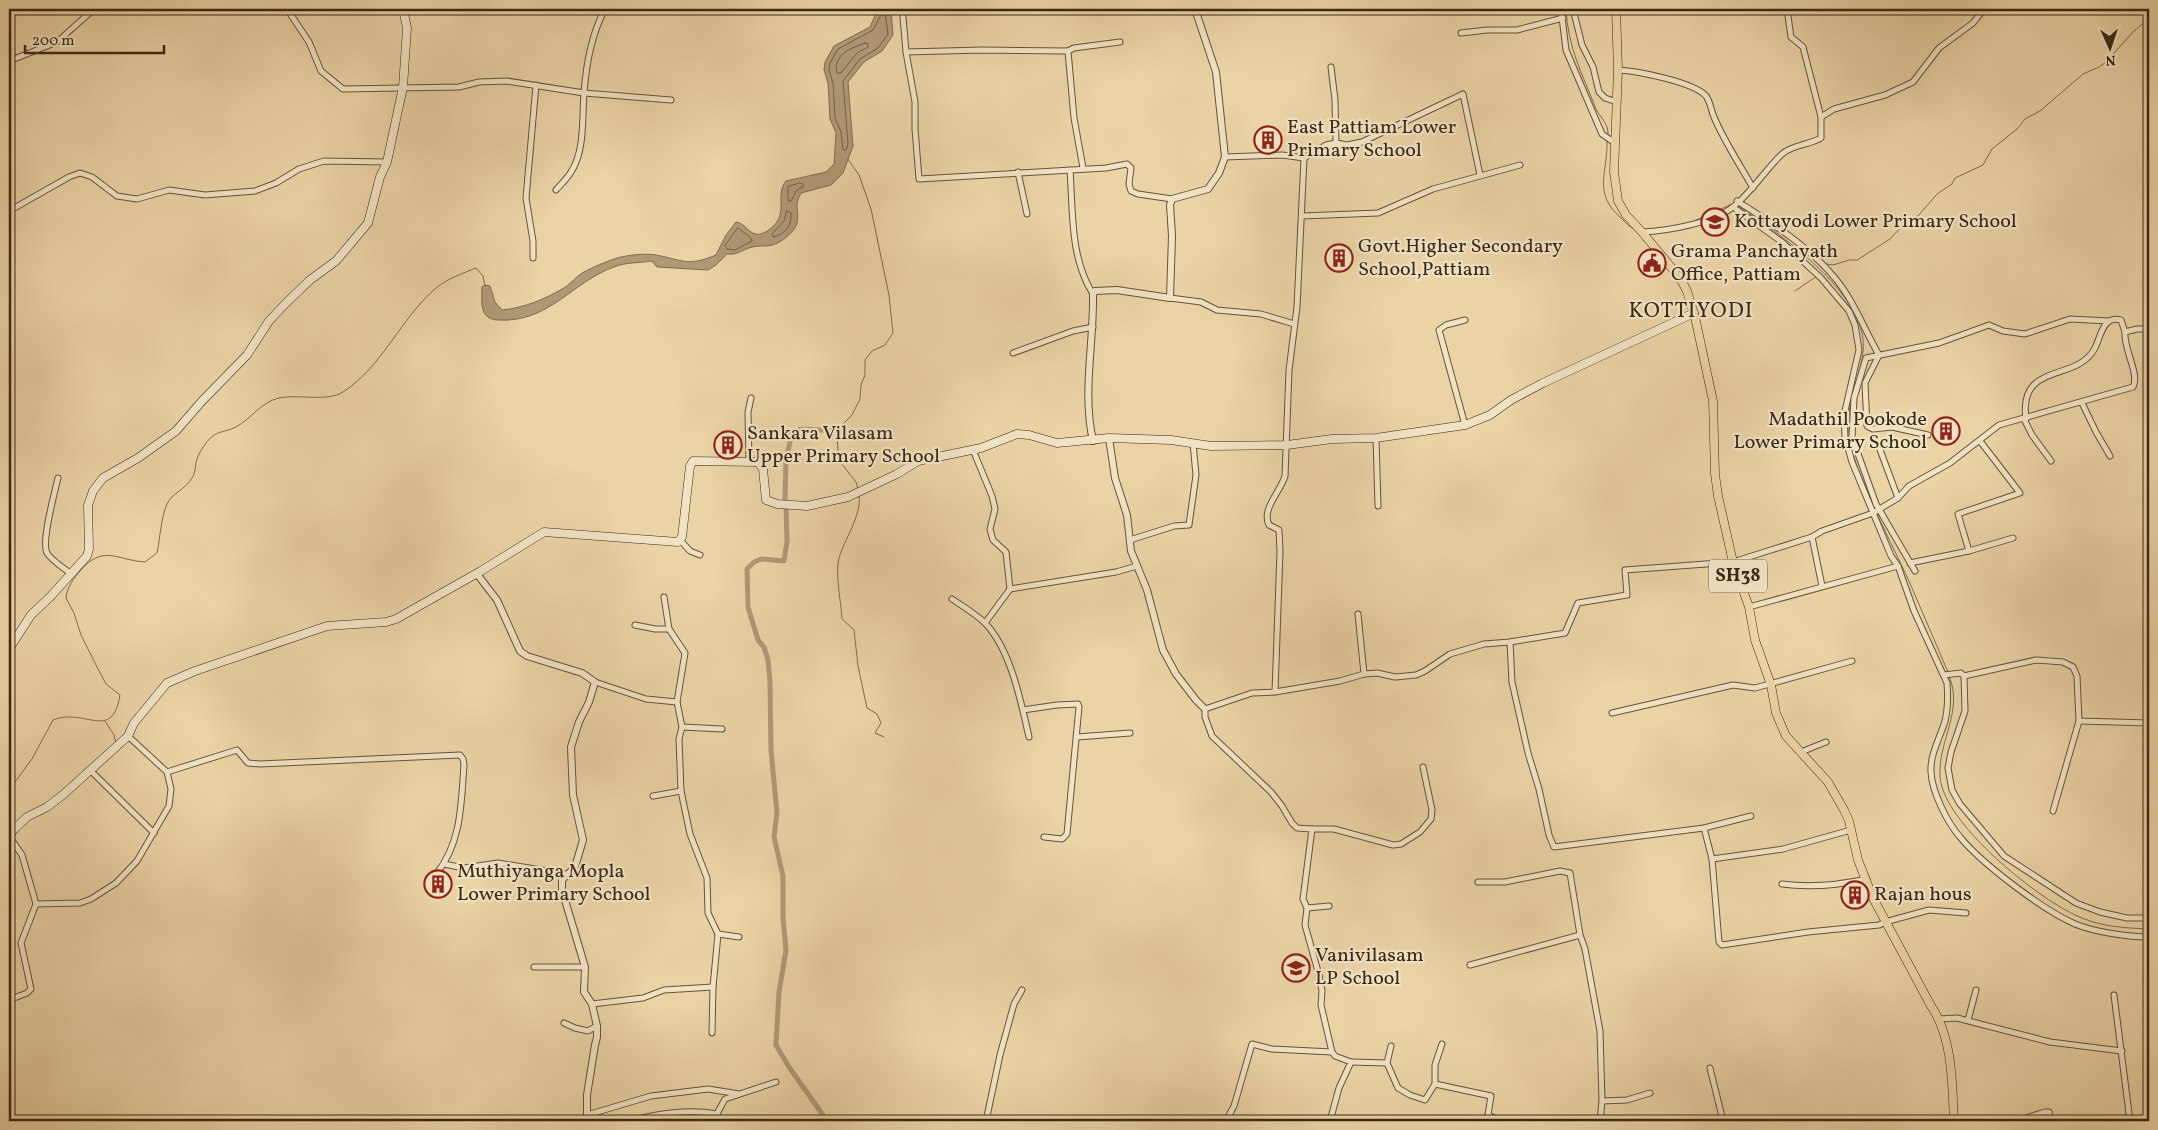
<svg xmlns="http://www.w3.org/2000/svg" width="2158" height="1130" font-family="Vollkorn,serif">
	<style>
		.water { fill: #ae9975; stroke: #7f6c4f }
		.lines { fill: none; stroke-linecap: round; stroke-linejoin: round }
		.shore { stroke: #746046; stroke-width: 1 }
		.stream { stroke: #7f6c4f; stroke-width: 1 }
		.canal { stroke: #ae9975; stroke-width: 5 }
		.minor-casing { stroke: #65533a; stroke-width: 7 }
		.tertiary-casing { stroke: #65533a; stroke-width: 8 }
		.secondary-casing { stroke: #392817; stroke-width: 9 }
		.primary-casing { stroke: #392817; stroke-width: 9 }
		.minor { stroke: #f1e2c4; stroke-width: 5 }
		.tertiary { stroke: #f1e2c4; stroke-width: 6 }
		.secondary { stroke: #f1e2c4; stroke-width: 8 }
		.primary { stroke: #ead3a5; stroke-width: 8 }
		.labels { text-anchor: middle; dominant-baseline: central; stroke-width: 4.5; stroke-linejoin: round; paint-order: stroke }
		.shield { fill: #f1e2c4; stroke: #70604b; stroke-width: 1 }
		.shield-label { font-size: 19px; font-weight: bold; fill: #392817 }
		.poi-label { font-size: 20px; fill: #392817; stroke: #f1e2c4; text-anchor: start }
		.quarter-label { font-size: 22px; letter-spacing: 1px; fill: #392817; stroke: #f1e2c4 }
	</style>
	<rect width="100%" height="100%" fill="#ead3a5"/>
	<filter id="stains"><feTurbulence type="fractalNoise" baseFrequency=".004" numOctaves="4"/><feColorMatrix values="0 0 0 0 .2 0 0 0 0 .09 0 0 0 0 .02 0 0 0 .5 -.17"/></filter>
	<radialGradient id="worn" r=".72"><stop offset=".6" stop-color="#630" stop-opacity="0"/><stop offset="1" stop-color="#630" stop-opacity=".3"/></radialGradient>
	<!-- water -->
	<path class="water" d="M 878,9 L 891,9 L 893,35 L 882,51 L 864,62 L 848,82 L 853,146 L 843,173 L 831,185 L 801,193 C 793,208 800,209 797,223 C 795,232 781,243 772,245 C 764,247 757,245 749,248 C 740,251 737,255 727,254 L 716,265 L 708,270 L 657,267 L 652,261 C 640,263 626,262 614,267 C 572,282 549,323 498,320 C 492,320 485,317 483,310 C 481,304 482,294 482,287 L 485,285 L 490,286 L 495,302 L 502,310 C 524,308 545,299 564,288 C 570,284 575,278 582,273 C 593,267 605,262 617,258 C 628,255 645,253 656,255 C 683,260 687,267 716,255 L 726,235 L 736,222 C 745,223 748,233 756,234 C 761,235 766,232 770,229 C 790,214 774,196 786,181 L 826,172 L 834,164 L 836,133 L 830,119 L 828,83 L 824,70 L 825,62 L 834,46 L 870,27 Z"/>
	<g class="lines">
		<!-- shore -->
		<g class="shore">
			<path d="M 885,12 L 888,34 L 878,48 L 860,59 L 843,81 L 848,144 L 846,150 L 843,150 L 841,132 L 835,118 L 833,83 L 829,70 L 830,63 L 838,49 L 873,30 L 882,13 Z"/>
			<path d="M 865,43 L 868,44 L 868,47 L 857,53 L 841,73 L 837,73 L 836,65 C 841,51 852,48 865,43 Z"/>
			<path d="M 800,183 L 803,184 L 803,187 L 797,190 L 791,201 L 788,201 L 788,187 Z"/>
			<path d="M 787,211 L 791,213 C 792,225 786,234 773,237 L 772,234 L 784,221 Z"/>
			<path d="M 738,228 L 751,238 L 752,241 L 735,250 L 727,249 L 725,246 Z"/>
		</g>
		<!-- stream -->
		<g class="stream">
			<path d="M 1566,9 C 1568,48 1582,73 1596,109 C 1601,119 1609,123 1608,136"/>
			<path d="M 1607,142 C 1608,172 1592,193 1621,218 C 1625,222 1630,228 1636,230"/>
			<path d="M 847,158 L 859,175 L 871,209 L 889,295 L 893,333 L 885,345 L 872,351 L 865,360 L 865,375 L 861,385 L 860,399 L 852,415 L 843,424 L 837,438 L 838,451 L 841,463 L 856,482 L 858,489"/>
			<path d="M 1737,206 C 1778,232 1858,288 1863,340 C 1865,358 1857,377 1853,393"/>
			<path d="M 1664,228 L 1692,222 L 1732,204"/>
			<path d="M 1827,264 L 1833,265 L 1849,260 L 1857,260 L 1890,239 L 1905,223 L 1918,216 L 1937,194 L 1952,184 L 1955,178 L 1983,165 L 1992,149 L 2017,129 L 2025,119 L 2040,111 L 2083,74 L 2099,67 L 2106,62 L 2133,32 L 2149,18"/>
			<path d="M 1795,291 L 1817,276"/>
			<path d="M 1852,397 C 1841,441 1859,471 1876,510"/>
			<path d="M 859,496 C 862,515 844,540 839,558 C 835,574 841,601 842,619 L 854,630 L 858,666 L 867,708 L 877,714 L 881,723 L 875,733 L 884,737"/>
			<path d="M 1877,514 L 1909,581 L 1948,672"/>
			<path d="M 1949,676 C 1964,710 1938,741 1940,776 C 1942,823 2041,902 2082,918 C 2103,927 2127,928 2149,929"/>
			<path d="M 105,721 L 114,735 L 116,744"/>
			<path d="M 9,790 L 32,759 L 53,720 C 85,707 112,743 120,695 L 106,684 L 97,667 L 81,635 L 74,613 L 66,598 C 67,587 74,578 80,571 C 103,544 116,560 145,562 L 157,553 C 160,539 161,517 167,504 C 172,493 186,489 192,478 C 196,472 195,465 197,459 C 199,452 208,439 214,435 C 220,431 229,431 236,427 C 251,419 261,402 279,398 C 297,394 328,402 343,392 C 383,366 400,319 436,288 C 447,279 463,273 476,268 L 483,276 L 485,286"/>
			<path d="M 13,838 L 18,831"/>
		</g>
		<!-- canal -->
		<g class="canal">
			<path d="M 785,500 L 786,461 L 792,432 L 801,429 L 841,431"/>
			<path d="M 786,507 L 787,541 L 784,561 L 761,559 L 754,562 L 747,569 L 748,607 L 758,640 L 764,647 L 768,660 L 770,682 L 771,750 L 777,813 L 774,837 L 783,876 L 783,918 L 786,950 L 779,992 L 776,1045 L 789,1067 L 823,1115 L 825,1121"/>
		</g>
		<!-- minor casing -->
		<g class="minor-casing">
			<g id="minor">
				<path d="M 287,9 L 309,42 L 321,71 L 343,89 L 459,87 L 479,82 L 507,81 L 584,93 L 671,100"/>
				<path d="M 1561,9 L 1566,50 L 1602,134 L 1615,143"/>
				<path d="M 1573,9 L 1582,45 L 1593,67 L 1599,92 L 1605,98 L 1617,102"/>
				<path d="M 1787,9 L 1791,37 L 1803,47 L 1821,117"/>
				<path d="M 903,17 L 906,52 L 915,102 L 915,129 L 919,179 L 1106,168 L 1127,164 L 1131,168 L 1129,184 L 1131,191 L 1138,194 L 1172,199"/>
				<path d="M 1461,33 L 1487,30 L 1517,30 L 1563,18"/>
				<path d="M 1068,51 L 1074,118 L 1083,168"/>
				<path d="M 906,52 L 982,50 L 1068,51 L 1074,48 L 1120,42"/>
				<path d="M 9,61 L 57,42 L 94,9"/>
				<path d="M 1331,67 L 1335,100 L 1336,143"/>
				<path d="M 1618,70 C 1637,71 1694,82 1706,96 C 1710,101 1711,110 1714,117 C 1724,141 1740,165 1753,188"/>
				<path d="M 1225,157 L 1282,155 L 1304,158 L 1326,145 L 1336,143 L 1347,145 L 1362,142 L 1463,94 L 1480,175"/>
				<path d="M 1070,170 C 1073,211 1070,258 1093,294"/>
				<path d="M 1018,172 L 1027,214"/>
				<path d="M 556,190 C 561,184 567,179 571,172 C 585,151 582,118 584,94 C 586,64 591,35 605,9"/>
				<path d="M 1737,201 C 1771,223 1809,246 1835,278 C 1854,301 1864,329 1879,355 L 1865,383 L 1867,426 L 1873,429 L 1892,427 L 1928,435"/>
				<path d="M 1733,207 L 1782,242 L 1821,278 L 1849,311 L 1855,325 L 1859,350 L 1844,415 L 1845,437 L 1852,462 L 1891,556 L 1898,566 L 1914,611 L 1947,683 C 1948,696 1948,709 1945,721 C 1940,738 1930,754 1931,772 C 1932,792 1947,822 1960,837 C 1982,864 2043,910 2075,924 C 2094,932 2129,937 2149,937"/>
				<path d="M 9,211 L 69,177 L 80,173 L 92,177 L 117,196 L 137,199 L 169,190 L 205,195 L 255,191 L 276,183 L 299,169 L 324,161 L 387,162"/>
				<path d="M 1302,216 L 1378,213 L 1433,189 L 1520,165"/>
				<path d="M 1642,232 C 1668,231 1712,223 1733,207 C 1752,192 1765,170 1782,154 C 1792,145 1809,145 1821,138 L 1821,117 L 1834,109 L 1885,95 L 1913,82 L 1939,48 L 1973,23 L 1984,9"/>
				<path d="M 533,258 L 533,241 L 526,198 L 536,85"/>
				<path d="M 1170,298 L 1201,302 L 1217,310 L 1261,314 L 1294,324"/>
				<path d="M 1013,353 L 1073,331 L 1093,327"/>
				<path d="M 2082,403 L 2096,432 L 2110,456"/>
				<path d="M 2024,419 L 2032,435 L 2051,461"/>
				<path d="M 2026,419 C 2018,361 2077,383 2095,348 C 2101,336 2103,315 2121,320 L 2125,332"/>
				<path d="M 1465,425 L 1439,330 L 1446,325 L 1465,320"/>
				<path d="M 1376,438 L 1378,506"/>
				<path d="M 1879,447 L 1898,498"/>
				<path d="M 973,450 L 992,496 L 995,509 L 990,529 L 993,540 L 1006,552 L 1010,589 L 985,623"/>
				<path d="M 749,461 L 748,412 L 751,398"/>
				<path d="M 58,478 C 55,491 41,542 47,553 C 52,561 64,568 71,574"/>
				<path d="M 1812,537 L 1822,586"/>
				<path d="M 1130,540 L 1174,526 L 1189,525 L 1196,475 L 1193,443"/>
				<path d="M 681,541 L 690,551 L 700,555"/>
				<path d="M 1969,551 L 2013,538"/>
				<path d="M 1910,563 L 1969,551 L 1958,514 L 2020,493 L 1980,441"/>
				<path d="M 1915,571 L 1876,504 L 1852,437 L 1854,398 L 1866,358 L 1939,343 L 1989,325 L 2003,331 L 2025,334 L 2070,319 L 2109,321"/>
				<path d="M 1010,589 L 1116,572 L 1137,566"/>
				<path d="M 664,597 L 669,629 L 685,653 L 677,702 L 682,727 L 679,739 L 681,791 L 690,834 L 707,878 L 708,913 L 718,934 L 713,987 L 712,1033"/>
				<path d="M 952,599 C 962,606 976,614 986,624 C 1011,651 1021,702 1029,737"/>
				<path d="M 1749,607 L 1898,566"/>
				<path d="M 1358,614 L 1364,674"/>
				<path d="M 635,625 L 655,629 L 669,629"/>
				<path d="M 1510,642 L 1512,682 L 1528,753 L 1539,789 L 1549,835 L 1554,847 L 1704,828 L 1751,816"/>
				<path d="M 1944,675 L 1961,673 L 1964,676 L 1965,711 L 1951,752 L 1948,768 L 1952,790 L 1960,804 L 2004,856 L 2076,903 L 2100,912 L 2127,918 L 2149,918"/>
				<path d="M 1964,676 L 2036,660 L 2063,662 L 2073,667 L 2077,676 L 2079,721 L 2053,811"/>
				<path d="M 595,682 L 646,699 L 677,702"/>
				<path d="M 1275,692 L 1280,552 L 1279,530 L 1269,525 C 1261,509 1281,491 1285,476 L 1289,370 L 1297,307 L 1304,158"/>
				<path d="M 1023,710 L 1057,705 L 1078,704 L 1079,707 L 1067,834 L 1062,839 L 1044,837"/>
				<path d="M 1612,713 L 1733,685 L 1755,688 L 1852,661"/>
				<path d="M 2079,721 L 2149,723"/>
				<path d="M 682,727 L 722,729"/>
				<path d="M 1077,737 L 1130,733"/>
				<path d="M 1801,752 L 1826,742"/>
				<path d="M 90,770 L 154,833"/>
				<path d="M 167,772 L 237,750 L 248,763 L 260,764 L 460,755 L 463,759 L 464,765 C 461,803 462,841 437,873"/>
				<path d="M 653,796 L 681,791"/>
				<path d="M 1704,828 L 1712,859 L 1719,942 L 1722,945 L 1808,932 L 1879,925 L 1885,922 L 1929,910 L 1966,913"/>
				<path d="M 1312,829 L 1334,829 L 1393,845 L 1401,844 L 1420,832 L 1431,819 L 1432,810 L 1423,767"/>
				<path d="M 9,836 L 22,855 L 36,904 L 21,943 L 31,989 L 27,993 L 9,1000"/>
				<path d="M 1712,859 L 1783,849 L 1851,830"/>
				<path d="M 444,864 L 464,868 L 498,863 L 566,874"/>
				<path d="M 1478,882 L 1505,882 L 1560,871 L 1570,873 L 1580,935 L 1585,949 L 1600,1031 L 1602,1101 L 1600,1121"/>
				<path d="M 1782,884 C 1811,888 1839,885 1867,879"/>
				<path d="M 36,904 L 80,903 L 91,899 L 116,883 L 137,861 L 169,806 L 171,789 L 167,772 L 128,736"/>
				<path d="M 1307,908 L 1329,906"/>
				<path d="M 718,934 L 739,937"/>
				<path d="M 1470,965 L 1580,935"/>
				<path d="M 534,967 L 585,967"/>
				<path d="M 2114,995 L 2130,1121"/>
				<path d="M 592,1004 L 643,998 L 664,990 L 713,987"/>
				<path d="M 1939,1019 L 1957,1018 L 2050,1042 L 2122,1051"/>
				<path d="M 1968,1020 L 1976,990"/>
				<path d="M 564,1023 L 575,1028 L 588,1031 L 597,1026"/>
				<path d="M 1391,1046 L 1387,1063 L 1398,1088 L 1410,1095 L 1425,1100 L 1435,1084 L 1435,1065 L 1442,1044"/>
				<path d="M 1351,1062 L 1387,1063"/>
				<path d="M 1710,1068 L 1723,1121"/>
				<path d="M 1435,1084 L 1491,1096 L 1488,1115 L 1484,1121"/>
				<path d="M 1602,1101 L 1627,1100 L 1650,1093"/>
				<path d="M 587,1115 L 651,1096 L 708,1089 L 739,1094"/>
				<path d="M 1488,1115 L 1500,1121"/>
				<path d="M 630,1121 C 657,1113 690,1109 717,1114"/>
				<path d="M 713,1121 L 725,1099 L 776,1082"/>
				<path d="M 986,1121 L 1000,1055 L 1014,1004 L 1022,990"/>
				<path d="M 1226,1121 L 1234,1106 L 1252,1044 L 1272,1049 L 1332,1052"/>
				<path d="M 1330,1121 L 1339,1088 L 1351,1062 L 1335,1056 L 1332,1052 L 1321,1005 L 1322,991 L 1319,975 L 1305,925 L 1307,908 L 1303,899 L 1312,829 L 1297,828 L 1292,823 L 1282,806 L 1271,792 L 1212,736 L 1205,717 L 1205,709 L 1252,693 L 1275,692 L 1340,681 L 1364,674 L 1377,673 L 1395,677 L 1416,675 L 1425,671 L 1450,654 L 1484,644 L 1510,642 L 1565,633 L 1578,603 L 1627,595 L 1625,570 L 1733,562 L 1812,537 L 1822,531 L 1873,513 L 1898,498 L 1909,486 L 1950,463 L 1999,425 L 2133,387 C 2140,374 2123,348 2125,332 L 2137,329 L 2149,329"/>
				<path d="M 2016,1121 L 2045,1112 L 2049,1112 L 2051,1121"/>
			</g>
		</g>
		<!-- tertiary casing -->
		<g class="tertiary-casing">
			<g id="tertiary">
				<path d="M 1109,438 L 1115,478 L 1127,515 L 1131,551 L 1147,590 L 1163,650 L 1176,674 L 1196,700 L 1205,709"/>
				<path d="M 1093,441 C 1082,393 1094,343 1093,294 L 1095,291 L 1117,290 L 1170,298 L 1172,236 L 1170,205 L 1172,199 L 1208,189 L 1219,173 L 1225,157 L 1216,72 L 1195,9"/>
				<path d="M 477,574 L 497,600 L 520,651 L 527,656 L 582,673 L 595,682 L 589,702 L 579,722 L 571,747 L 573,795 L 583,840 L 575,867 L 562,880 L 562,890 L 585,967 L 584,992 L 592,1004 L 597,1026 L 597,1037 L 595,1045 L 587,1095 L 587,1121"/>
			</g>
		</g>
		<!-- secondary casing -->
		<g class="secondary-casing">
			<g id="secondary">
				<path d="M 9,649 L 31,615 L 51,596 L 87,556 L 89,549 L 88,505 L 93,491 L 103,478 L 138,458 L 176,431 L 202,401 L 247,355 L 269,321 L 286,303 L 310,280 L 336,261 L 368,223 L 380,177 L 387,162 L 403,87 L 407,28 L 403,9"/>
				<path d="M 9,834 L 27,817 L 47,807 L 64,794 L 128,736 L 134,723 L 167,683 L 195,671 L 327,626 L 386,622 L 396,619 L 481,571 L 544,532 L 678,542 L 682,537 L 690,466 L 693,461 L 758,462 L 763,469 L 766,500 L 777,504 L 807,506 L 848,497 L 897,474 L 918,461 L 981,448 L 1017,434 L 1029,435 L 1057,443 L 1109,438 L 1171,440 L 1211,446 L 1287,445 L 1332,439 L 1376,438 L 1465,425 L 1490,415 L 1511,400 L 1543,383 L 1694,313"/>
			</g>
		</g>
		<!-- primary casing -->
		<g class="primary-casing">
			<path id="primary" d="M 1616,9 L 1618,70 L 1614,172 L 1618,201 L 1626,215 L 1642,232 L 1680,278 L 1687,291 L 1695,317 L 1713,401 L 1715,474 L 1718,496 L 1733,562 L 1749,607 L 1755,640 L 1771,685 L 1776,713 L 1786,736 L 1828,782 L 1844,810 L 1849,821 L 1858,860 L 1873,898 L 1931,1006 C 1953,1038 1952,1084 1954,1121"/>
		</g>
		<!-- minor -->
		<use href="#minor" class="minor"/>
		<!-- tertiary -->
		<use href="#tertiary" class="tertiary"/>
		<!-- secondary -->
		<use href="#secondary" class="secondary"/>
		<!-- primary -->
		<use href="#primary" class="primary"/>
	</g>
	<!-- icons -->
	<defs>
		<g id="building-ring" transform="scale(1.4375)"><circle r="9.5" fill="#f1e2c4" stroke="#8f2418" stroke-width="1.5"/><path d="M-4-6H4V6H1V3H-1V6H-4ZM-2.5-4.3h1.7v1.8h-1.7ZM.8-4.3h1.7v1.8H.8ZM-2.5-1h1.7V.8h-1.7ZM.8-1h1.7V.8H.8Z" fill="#8f2418"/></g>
		<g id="school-ring" transform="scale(1.4375)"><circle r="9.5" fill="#f1e2c4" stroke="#8f2418" stroke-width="1.5"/><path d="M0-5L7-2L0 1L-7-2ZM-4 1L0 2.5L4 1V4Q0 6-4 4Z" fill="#8f2418"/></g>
		<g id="civic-ring" transform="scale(1.4375)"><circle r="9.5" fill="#f1e2c4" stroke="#8f2418" stroke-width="1.5"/><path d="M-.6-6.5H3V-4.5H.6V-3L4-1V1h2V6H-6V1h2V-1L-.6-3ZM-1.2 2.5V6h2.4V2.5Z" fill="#8f2418"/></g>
	</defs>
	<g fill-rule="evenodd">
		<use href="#building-ring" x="1268" y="140"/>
		<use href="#school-ring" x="1715" y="222"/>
		<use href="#building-ring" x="1339" y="258"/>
		<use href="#civic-ring" x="1652" y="263"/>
		<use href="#building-ring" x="1946" y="431"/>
		<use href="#building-ring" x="728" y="445"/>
		<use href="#building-ring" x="438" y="884"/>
		<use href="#building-ring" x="1855" y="895"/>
		<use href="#school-ring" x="1296" y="968"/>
	</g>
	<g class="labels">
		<!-- shield labels -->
		<rect class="shield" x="1709" y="559.5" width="58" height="33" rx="4"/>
		<g class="shield-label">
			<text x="1738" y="576">SH38</text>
		</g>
		<!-- poi labels -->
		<g class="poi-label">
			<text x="1287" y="128">East Pattiam Lower<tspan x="1287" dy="23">Primary School</tspan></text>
			<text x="1734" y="222">Kottayodi Lower Primary School</text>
			<text x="1358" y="247">Govt.Higher Secondary<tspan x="1358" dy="23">School,Pattiam</tspan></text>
			<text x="1671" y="252">Grama Panchayath<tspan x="1671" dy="23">Office, Pattiam</tspan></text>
			<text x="1927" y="420" text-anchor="end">Madathil Pookode<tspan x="1927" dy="23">Lower Primary School</tspan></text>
			<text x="747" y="434">Sankara Vilasam<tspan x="747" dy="23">Upper Primary School</tspan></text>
			<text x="457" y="872">Muthiyanga Mopla<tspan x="457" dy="23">Lower Primary School</tspan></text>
			<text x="1874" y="895">Rajan hous</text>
			<text x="1315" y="956">Vanivilasam<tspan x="1315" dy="23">LP School</tspan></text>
		</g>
		<!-- quarter labels -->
		<g class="quarter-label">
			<text x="1691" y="311">KOTTIYODI</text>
		</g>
	</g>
	<!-- margin -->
	<rect width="2158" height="1130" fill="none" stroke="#ead3a5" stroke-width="30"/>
	<rect x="10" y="10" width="2138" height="1110" fill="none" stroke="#392817" stroke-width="2.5"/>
	<rect x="15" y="15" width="2128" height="1100" fill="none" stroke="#392817"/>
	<!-- north arrow -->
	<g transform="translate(2110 48) rotate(177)" stroke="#f1e2c4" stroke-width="4" paint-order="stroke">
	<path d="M0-4L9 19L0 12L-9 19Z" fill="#392817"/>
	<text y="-8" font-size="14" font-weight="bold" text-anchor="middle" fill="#392817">N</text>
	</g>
	<!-- scale -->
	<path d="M25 45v8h139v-8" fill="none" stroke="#392817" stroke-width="2.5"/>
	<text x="32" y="45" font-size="15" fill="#392817" stroke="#f1e2c4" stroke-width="4" paint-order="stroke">200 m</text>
	<rect width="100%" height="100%" filter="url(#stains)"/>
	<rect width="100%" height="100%" fill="url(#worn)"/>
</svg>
